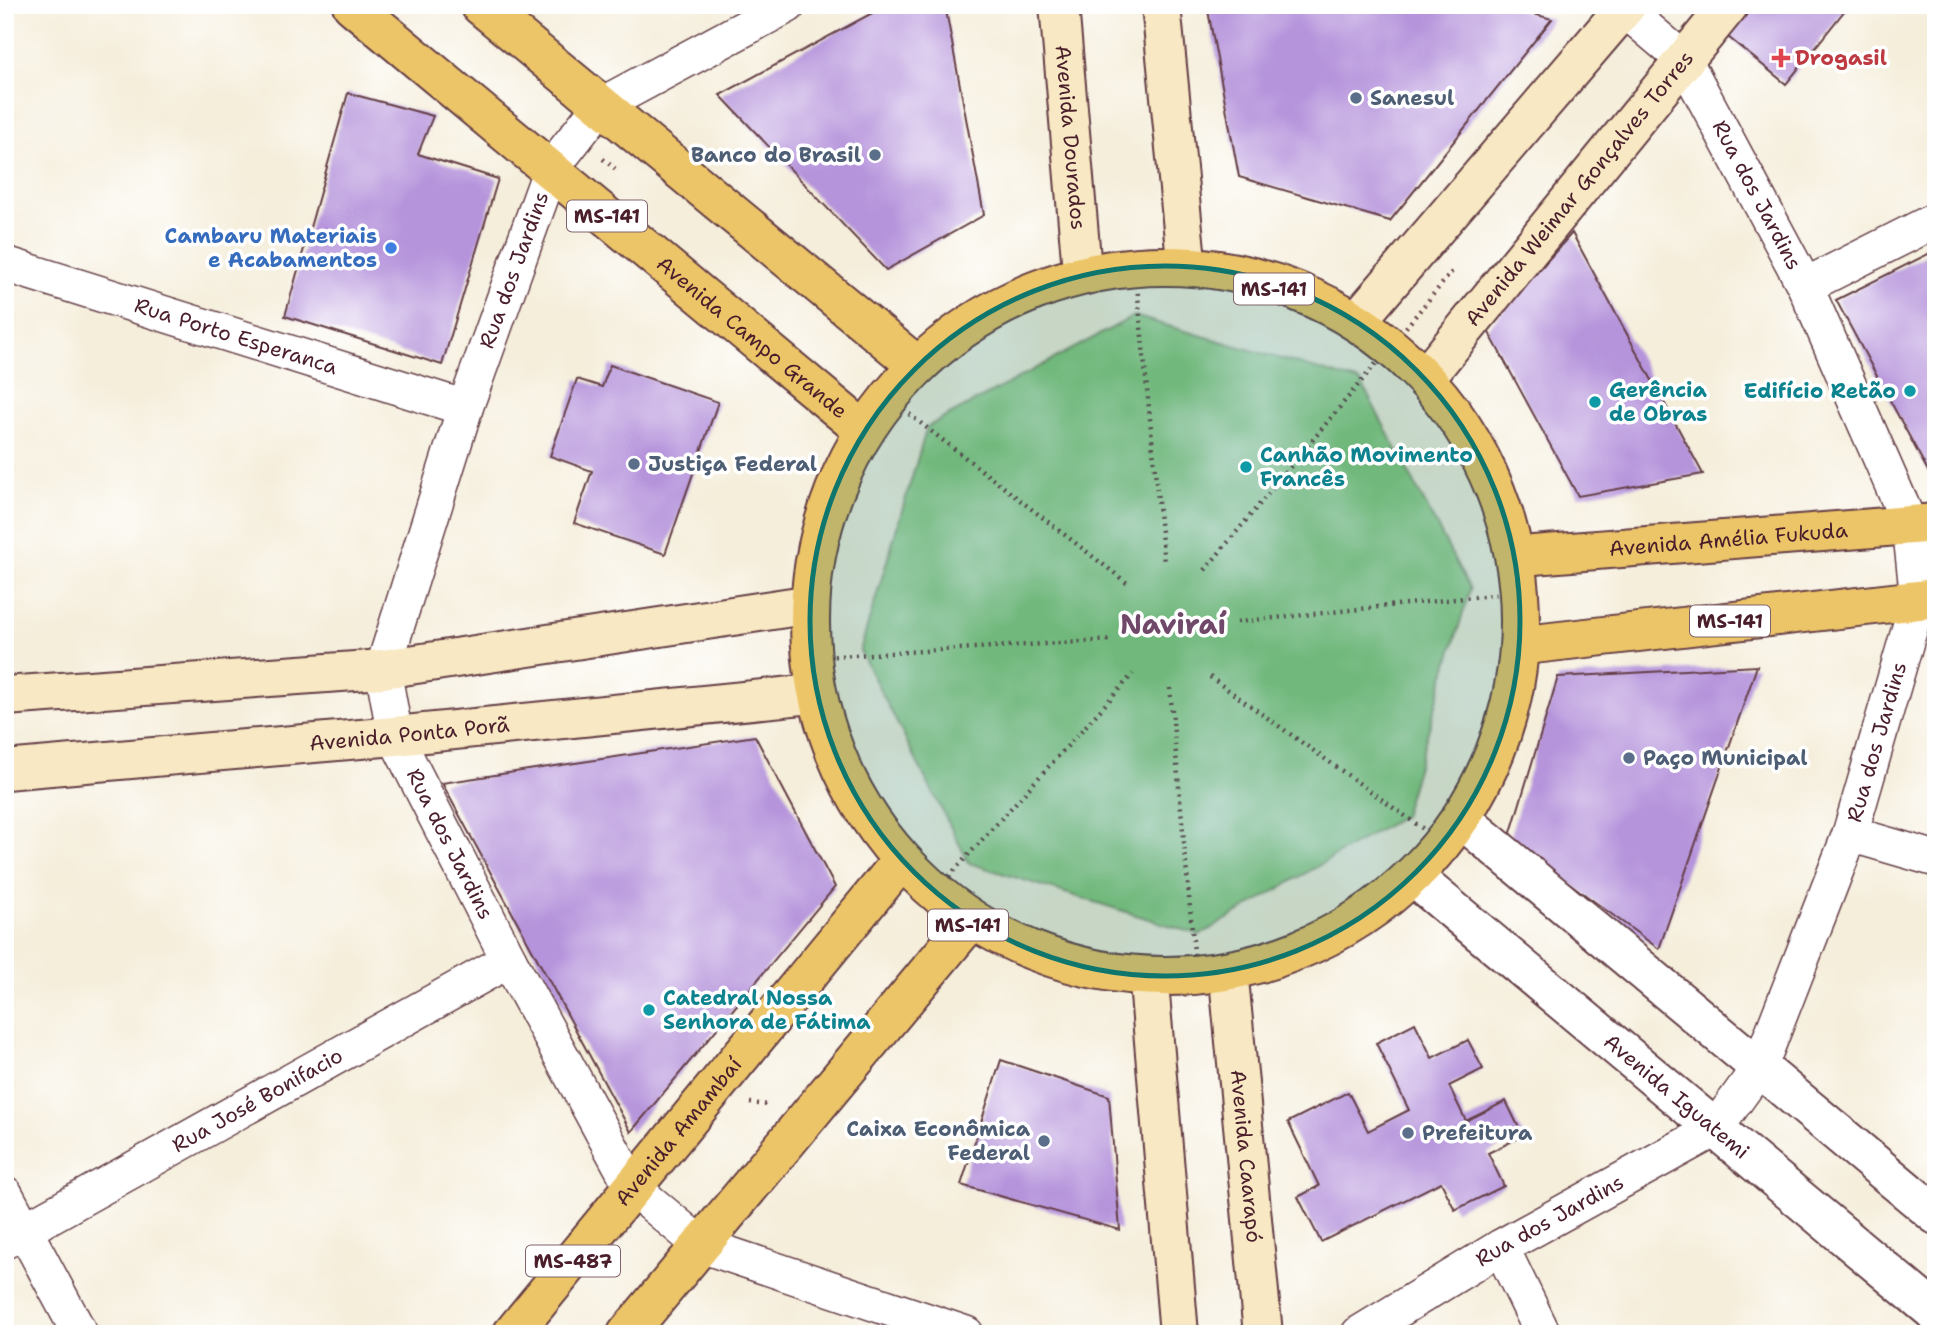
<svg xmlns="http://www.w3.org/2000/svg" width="1941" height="1339" font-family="'Shantell Sans',sans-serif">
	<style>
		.green { fill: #8ac980; stroke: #6a7456; stroke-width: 2 }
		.building { fill: #b694db }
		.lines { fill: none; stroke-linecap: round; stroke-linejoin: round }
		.minor-casing { stroke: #643e45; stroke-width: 38 }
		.tertiary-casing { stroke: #643e45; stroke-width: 42 }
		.secondary-casing { stroke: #643e45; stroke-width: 42 }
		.primary-casing { stroke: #643e45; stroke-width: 42 }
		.path { stroke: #643e45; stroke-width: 4.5; stroke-dasharray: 2 5; stroke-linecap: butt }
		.minor { stroke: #fff; stroke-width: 35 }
		.tertiary { stroke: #fff; stroke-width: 38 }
		.secondary { stroke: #f8e8c3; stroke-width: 38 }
		.primary { stroke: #edc569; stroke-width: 38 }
		.marked { fill: #0f766e; fill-opacity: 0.2; stroke: #0f766e; stroke-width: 5; stroke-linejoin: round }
		.health-dot { fill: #e0444e; stroke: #fff; stroke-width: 2.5 }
		.service-dot { fill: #5c6f8a; stroke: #fff; stroke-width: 2.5 }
		.shop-dot { fill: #3f7fe0; stroke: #fff; stroke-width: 2.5 }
		.culture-dot { fill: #0f9aa8; stroke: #fff; stroke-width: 2.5 }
		.labels { text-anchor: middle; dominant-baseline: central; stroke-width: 7; stroke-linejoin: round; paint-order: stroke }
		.shield { fill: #fff; stroke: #80626b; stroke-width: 2 }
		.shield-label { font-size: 19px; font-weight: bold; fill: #4a1f2b }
		.health-label { font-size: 21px; font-weight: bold; fill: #be3a42; stroke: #fff; text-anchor: start }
		.service-label { font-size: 21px; font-weight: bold; fill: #4e5e75; stroke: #fff; text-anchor: start }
		.street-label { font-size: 21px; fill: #4a1f2b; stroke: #fff }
		.shop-label { font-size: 21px; font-weight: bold; fill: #366cbe; stroke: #fff; text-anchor: end }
		.culture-label { font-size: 21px; font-weight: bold; fill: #0d838f; stroke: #fff; text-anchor: start }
		.district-label { font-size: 28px; font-weight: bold; fill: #704869; stroke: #fff }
	</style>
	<rect width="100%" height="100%" fill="#fff"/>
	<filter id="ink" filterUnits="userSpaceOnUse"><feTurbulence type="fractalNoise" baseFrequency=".0143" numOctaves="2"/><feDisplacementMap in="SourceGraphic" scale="14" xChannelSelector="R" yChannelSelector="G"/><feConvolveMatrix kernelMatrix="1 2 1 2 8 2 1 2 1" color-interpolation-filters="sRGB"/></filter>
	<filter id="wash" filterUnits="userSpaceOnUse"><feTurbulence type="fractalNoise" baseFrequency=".00686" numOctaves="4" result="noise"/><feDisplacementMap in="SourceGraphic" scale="28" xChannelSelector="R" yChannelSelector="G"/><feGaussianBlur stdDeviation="1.57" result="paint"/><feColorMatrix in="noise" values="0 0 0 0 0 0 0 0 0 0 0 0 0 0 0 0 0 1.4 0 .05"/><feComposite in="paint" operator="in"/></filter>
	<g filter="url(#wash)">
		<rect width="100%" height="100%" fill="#f5eedb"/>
		<!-- green -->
		<path class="green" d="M 1134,316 L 1361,382 L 1470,589 L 1403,816 L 1200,935 L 969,863 L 860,651 L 927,427 Z"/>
		<g id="blocks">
			<!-- building -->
			<g class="building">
				<path d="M 887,5 L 945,5 L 984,215 L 886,270 L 720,95 Z"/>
				<path d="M 1207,5 L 1501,5 L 1552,19 L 1390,221 L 1239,177 Z"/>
				<path d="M 1744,5 L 1849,5 L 1786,84 L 1722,32 Z"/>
				<path d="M 348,93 L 433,116 L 418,154 L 498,179 L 442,365 L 285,316 Z"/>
				<path d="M 1572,233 L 1703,474 L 1578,496 L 1487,329 Z"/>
				<path d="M 1932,252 L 1936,261 L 1936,486 L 1836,300 Z"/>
				<path d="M 610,365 L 718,402 L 665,554 L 574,523 L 592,471 L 550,456 L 577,379 L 602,387 Z"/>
				<path d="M 1757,666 L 1659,949 L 1509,839 L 1558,677 Z"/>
				<path d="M 755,736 L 835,887 L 631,1132 L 442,783 Z"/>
				<path d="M 1415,1023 L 1432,1058 L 1468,1040 L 1483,1069 L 1449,1086 L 1466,1121 L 1506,1101 L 1523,1136 L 1488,1153 L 1504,1186 L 1455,1210 L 1441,1182 L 1321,1242 L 1298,1197 L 1319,1186 L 1288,1122 L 1348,1092 L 1368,1131 L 1409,1110 L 1376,1043 Z"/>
				<path d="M 1001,1060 L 1109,1096 L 1120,1230 L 961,1185 Z"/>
			</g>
		</g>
	</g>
	<g filter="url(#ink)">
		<use href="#blocks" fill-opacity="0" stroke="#643e45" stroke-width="2"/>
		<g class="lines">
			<!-- minor casing -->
			<g class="minor-casing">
				<g id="minor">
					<path id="s1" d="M 788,5 L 600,106 L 551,169 L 465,408 L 383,669 L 395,736 L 509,960 L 633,1188 L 701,1245 L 966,1334"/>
					<path id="s2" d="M 5,264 L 465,408"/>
					<path d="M 1805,286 L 1936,220"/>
					<path d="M 1850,834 L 1936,859"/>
					<path d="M 5,1194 L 80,1334"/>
					<path id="s3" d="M 5,1241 L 509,960"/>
					<path d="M 1501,1247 L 1543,1334"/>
					<path id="s4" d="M 1359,1334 L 1501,1247 L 1715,1129 L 1759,1068 L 1850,834 L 1918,600 L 1910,525 L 1805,286 L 1684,60 L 1624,9 L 1613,5"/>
				</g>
			</g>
			<!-- tertiary casing -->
			<g class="tertiary-casing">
				<g id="tertiary">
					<path d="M 1465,822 L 1936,1215"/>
					<path id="s5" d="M 1417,880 L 1936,1313"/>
				</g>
			</g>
			<!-- secondary casing -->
			<g class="secondary-casing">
				<g id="secondary">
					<path id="s6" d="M 1059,5 L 1082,270"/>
					<path d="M 1161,5 L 1186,260"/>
					<path d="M 1361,316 L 1627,5"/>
					<path id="s7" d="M 1429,373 L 1729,5"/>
					<path d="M 5,696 L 383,669 L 805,605"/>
					<path id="s8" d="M 5,770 L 395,736 L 812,694"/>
					<path id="s9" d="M 1229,979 L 1263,1334"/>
					<path d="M 1149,983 L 1179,1334"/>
				</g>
			</g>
			<!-- primary casing -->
			<g class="primary-casing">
				<g id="primary">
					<path id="s10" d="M 352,5 L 861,428"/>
					<path d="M 480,5 L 914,363"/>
					<circle cx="1165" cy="621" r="355"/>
					<path id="s11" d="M 1521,556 L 1936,523"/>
					<path d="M 1525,645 L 1936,598"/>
					<path id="s12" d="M 512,1334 L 898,865"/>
					<path d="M 627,1334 L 967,925"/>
				</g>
			</g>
			<!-- path -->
			<g class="path">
				<path d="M 603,159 L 618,171"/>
				<path d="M 1135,265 L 1164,563"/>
				<path d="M 887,397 L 1127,583"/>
				<path d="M 1205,570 L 1455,268"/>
				<path d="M 1237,622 L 1511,593"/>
				<path d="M 820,657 L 1113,640"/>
				<path d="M 1210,677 L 1429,833"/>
				<path d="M 1170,688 L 1195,963"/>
				<path d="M 930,897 L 1133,674"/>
				<path d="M 750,1103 L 769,1105"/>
			</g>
			<!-- minor -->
			<use href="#minor" class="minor"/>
			<!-- tertiary -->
			<use href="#tertiary" class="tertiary"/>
			<!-- secondary -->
			<use href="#secondary" class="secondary"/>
			<!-- primary -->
			<use href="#primary" class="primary"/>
		</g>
	</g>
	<!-- marked area -->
	<path class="marked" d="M810 621a355 355 0 1 1 710 0a355 355 0 1 1-710 0Z"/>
	<!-- markers -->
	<path class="health-dot" d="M1777.5 47.5h7v7h7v7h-7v7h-7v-7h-7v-7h7z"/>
	<g class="service-dot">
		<circle cx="1356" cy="98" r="7"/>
		<circle cx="875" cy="155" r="7"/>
		<circle cx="634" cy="464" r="7"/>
		<circle cx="1629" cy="758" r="7"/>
		<circle cx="1408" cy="1133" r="7"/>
		<circle cx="1044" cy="1141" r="7"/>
	</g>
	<circle class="shop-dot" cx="391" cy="248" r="7"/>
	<g class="culture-dot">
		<circle cx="1910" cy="391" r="7"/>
		<circle cx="1595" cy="402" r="7"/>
		<circle cx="1246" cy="467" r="7"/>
		<circle cx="649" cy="1010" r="7"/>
	</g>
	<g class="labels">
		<!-- shield labels -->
		<g class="shield">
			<rect x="567" y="200.5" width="80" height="31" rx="5"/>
			<rect x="1234" y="273.5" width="80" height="31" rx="5"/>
			<rect x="1690" y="605.5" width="80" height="31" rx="5"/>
			<rect x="928" y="909.5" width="80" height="31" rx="5"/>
			<rect x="526" y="1245.5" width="94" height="31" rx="5"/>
		</g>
		<g class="shield-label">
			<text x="607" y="216">MS-141</text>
			<text x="1274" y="289">MS-141</text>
			<text x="1730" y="621">MS-141</text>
			<text x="968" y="925">MS-141</text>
			<text x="573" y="1261">MS-487</text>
		</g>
		<!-- health labels -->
		<g class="health-label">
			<text x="1795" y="58">Drogasil</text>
		</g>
		<!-- service labels -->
		<g class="service-label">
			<text x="1370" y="98">Sanesul</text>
			<text x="861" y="155" text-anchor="end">Banco do Brasil</text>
			<text x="648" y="464">Justiça Federal</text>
			<text x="1643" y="758">Paço Municipal</text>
			<text x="1030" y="1129" text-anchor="end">Caixa Econômica<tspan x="1030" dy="24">Federal</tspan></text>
			<text x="1422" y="1133">Prefeitura</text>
		</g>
		<!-- street labels -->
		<g class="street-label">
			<text stroke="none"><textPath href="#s6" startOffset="133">Avenida Dourados</textPath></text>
			<text stroke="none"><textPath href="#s7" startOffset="238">Avenida Weimar Gonçalves Torres</textPath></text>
			<text transform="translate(1757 195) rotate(62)">Rua dos Jardins</text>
			<text transform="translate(514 270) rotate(-70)">Rua dos Jardins</text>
			<text stroke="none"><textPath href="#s2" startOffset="242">Rua Porto Esperanca</textPath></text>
			<text stroke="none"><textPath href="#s10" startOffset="520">Avenida Campo Grande</textPath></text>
			<text stroke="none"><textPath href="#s11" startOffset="208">Avenida Amélia Fukuda</textPath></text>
			<text stroke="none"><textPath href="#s8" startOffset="406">Avenida Ponta Porã</textPath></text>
			<text stroke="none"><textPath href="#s4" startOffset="833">Rua dos Jardins</textPath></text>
			<text stroke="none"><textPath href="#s1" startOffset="1010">Rua dos Jardins</textPath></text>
			<text stroke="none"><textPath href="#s5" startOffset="338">Avenida Iguatemi</textPath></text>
			<text stroke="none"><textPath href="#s3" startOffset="289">Rua José Bonifacio</textPath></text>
			<text stroke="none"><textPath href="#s12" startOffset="262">Avenida Amambaí</textPath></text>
			<text stroke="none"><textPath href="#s9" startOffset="178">Avenida Caarapó</textPath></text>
			<text stroke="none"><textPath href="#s4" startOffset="222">Rua dos Jardins</textPath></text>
		</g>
		<!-- shop labels -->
		<g class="shop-label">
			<text x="377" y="236">Cambaru Materiais<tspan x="377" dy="24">e Acabamentos</tspan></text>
		</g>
		<!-- culture labels -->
		<g class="culture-label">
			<text x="1609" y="390">Gerência<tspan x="1609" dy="24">de Obras</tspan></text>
			<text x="1896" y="391" text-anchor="end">Edifício Retão</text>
			<text x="1260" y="455">Canhão Movimento<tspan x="1260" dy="24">Francês</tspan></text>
			<text x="663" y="998">Catedral Nossa<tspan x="663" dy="24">Senhora de Fátima</tspan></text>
		</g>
		<!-- district labels -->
		<g class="district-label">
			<text x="1173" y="624">Naviraí</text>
		</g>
	</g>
	<!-- margin -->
	<rect width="1941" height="1339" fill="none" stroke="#fff" stroke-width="28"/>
</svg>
